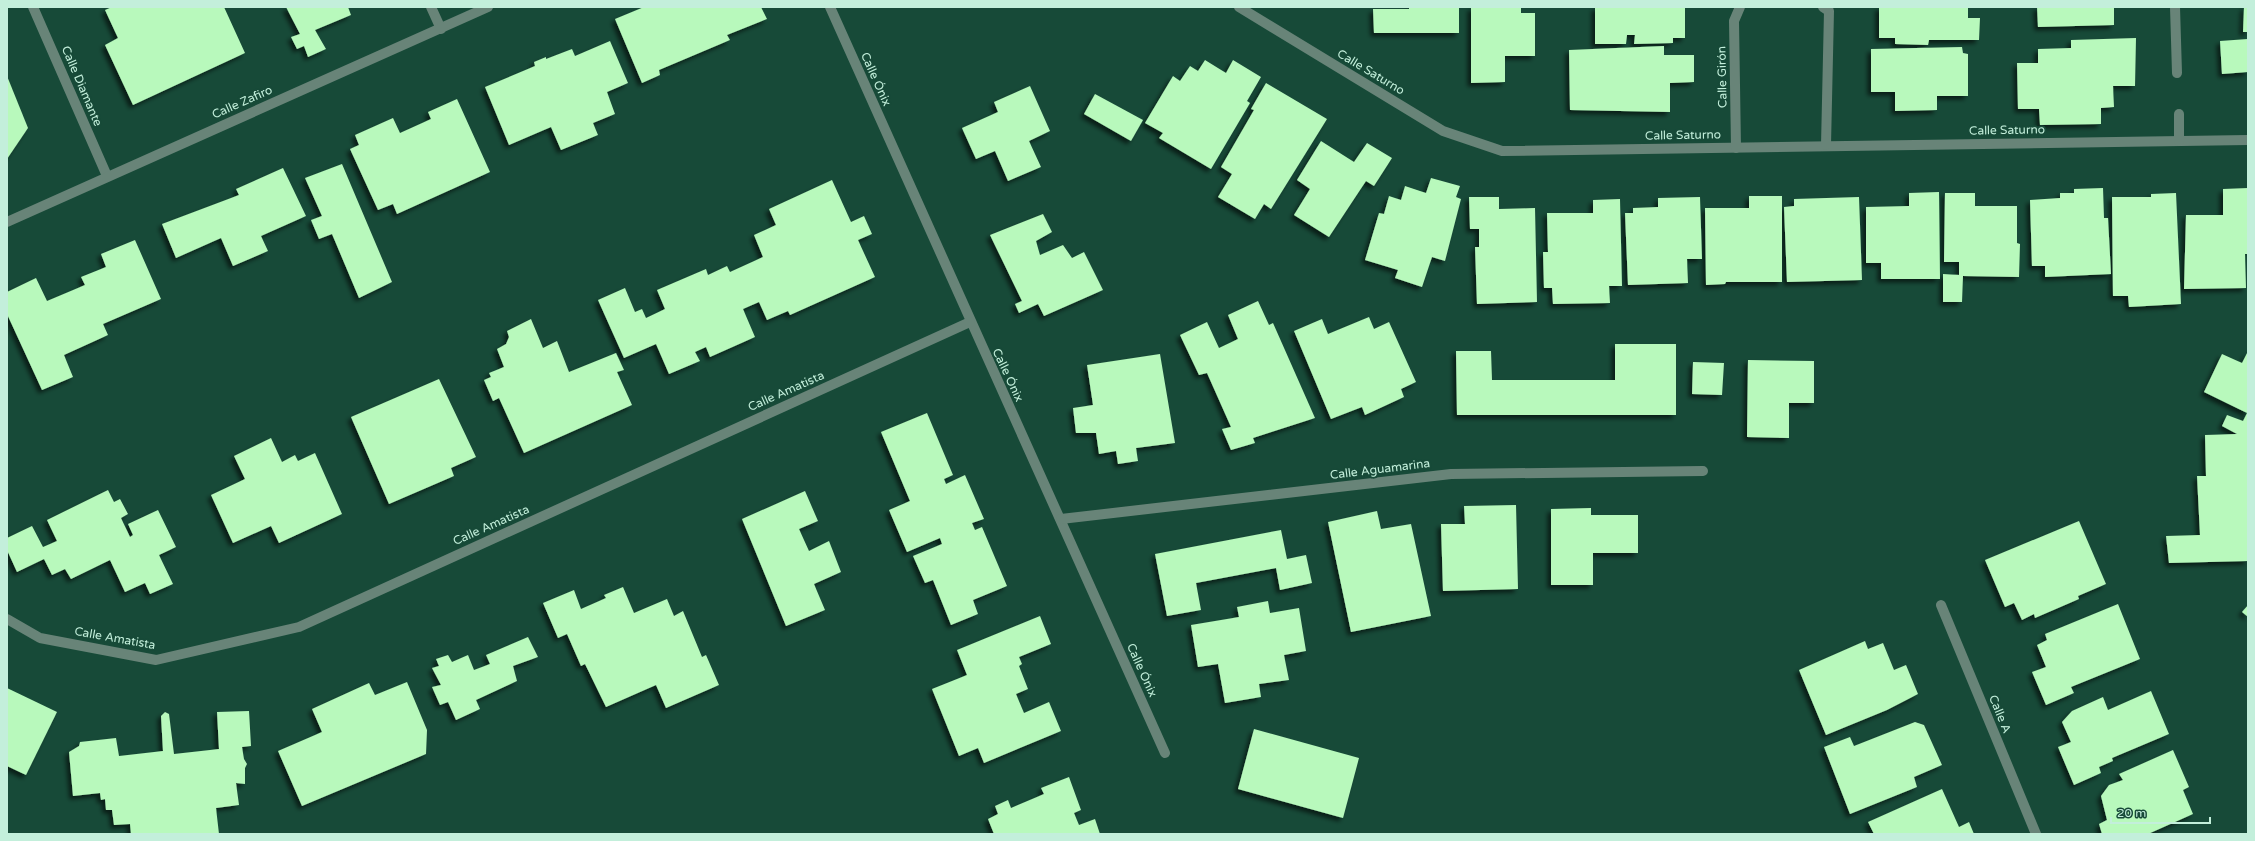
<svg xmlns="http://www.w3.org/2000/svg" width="2255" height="841" font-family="'Varela Round',sans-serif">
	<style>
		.building { fill: #b8f9bc; filter: url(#shadow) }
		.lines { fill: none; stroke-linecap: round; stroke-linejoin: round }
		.minor { stroke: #688478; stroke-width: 10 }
		.labels { text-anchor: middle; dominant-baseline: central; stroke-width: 4; stroke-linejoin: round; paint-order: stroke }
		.street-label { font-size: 12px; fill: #c3efdb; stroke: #174a38 }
	</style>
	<defs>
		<filter id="shadow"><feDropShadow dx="-3.5" dy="3.5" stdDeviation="2" flood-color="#0009"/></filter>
	</defs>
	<rect width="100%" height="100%" fill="#174a38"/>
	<!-- building -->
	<g class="building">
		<path d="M 112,7 L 224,7 L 245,53 L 133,105 L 105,45 L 118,38 L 105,10 Z"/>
		<path d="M 286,7 L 348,7 L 351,15 L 315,30 L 326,49 L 308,57 L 304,46 L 297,49 L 291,37 L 300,34 Z"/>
		<path d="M 644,7 L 761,7 L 767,19 L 727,35 L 730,40 L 659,70 L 660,75 L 642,83 L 615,19 Z"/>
		<path d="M 1409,7 L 1459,7 L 1459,33 L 1374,33 L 1373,9 L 1409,9 Z"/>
		<path d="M 1471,7 L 1521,7 L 1521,13 L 1535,13 L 1535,56 L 1505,56 L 1505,82 L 1471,83 Z"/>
		<path d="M 1595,7 L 1685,7 L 1685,38 L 1673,38 L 1673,43 L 1634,44 L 1635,35 L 1627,35 L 1626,44 L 1595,44 Z"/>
		<path d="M 1879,7 L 1968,7 L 1968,18 L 1980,18 L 1979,40 L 1929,40 L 1928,45 L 1895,44 L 1895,38 L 1879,38 Z"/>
		<path d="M 2037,7 L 2114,7 L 2114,25 L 2038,27 Z"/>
		<path d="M 2244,7 L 2248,7 L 2248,32 L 2243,32 Z"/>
		<path d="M 2136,38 L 2135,86 L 2113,86 L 2114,107 L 2101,108 L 2101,124 L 2040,125 L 2039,109 L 2018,109 L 2017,63 L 2038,63 L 2038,49 L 2071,48 L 2071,40 Z"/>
		<path d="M 2248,39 L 2248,72 L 2222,74 L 2220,41 Z"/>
		<path d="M 610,41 L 628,83 L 607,92 L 615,114 L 593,123 L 598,135 L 561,150 L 551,127 L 509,145 L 485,87 L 535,66 L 534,62 L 546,57 L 546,59 L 572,49 L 575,56 Z"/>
		<path d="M 1664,46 L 1664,55 L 1694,55 L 1694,82 L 1670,83 L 1670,112 L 1570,110 L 1569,50 Z"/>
		<path d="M 1962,47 L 1963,53 L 1968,54 L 1968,96 L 1937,96 L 1937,110 L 1895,111 L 1895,92 L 1871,92 L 1871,49 Z"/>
		<path d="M 1205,60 L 1226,73 L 1233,60 L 1261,77 L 1247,101 L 1250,103 L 1211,169 L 1159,138 L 1163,133 L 1145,123 L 1173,76 L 1180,81 L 1190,66 L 1198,71 Z"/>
		<path d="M 7,76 L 28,128 L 7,159 Z"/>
		<path d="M 1266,83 L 1327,119 L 1271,209 L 1264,204 L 1255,219 L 1218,197 L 1232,174 L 1221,167 L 1254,110 L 1251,109 Z"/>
		<path d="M 1030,86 L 1050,131 L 1029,141 L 1041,167 L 1008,181 L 995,151 L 976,159 L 962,128 L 998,112 L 994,102 Z"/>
		<path d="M 1095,94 L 1143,120 L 1131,141 L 1084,114 Z"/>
		<path d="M 457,99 L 490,172 L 397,214 L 393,204 L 378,210 L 350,149 L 359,145 L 355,135 L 393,118 L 400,133 L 431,119 L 428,112 Z"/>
		<path d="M 1321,141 L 1354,162 L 1367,143 L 1392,158 L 1374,186 L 1366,181 L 1329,237 L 1294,215 L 1310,189 L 1297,180 Z"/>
		<path d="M 342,164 L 392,282 L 359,298 L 332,234 L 319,239 L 311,220 L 322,216 L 305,178 Z"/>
		<path d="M 283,168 L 306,216 L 261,236 L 268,251 L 233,266 L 221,238 L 176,258 L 162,224 L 239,195 L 236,189 Z"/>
		<path d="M 1431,178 L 1460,186 L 1456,197 L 1461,199 L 1445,261 L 1432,257 L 1422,287 L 1395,278 L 1398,270 L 1365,260 L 1379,213 L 1384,214 L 1389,196 L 1401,200 L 1405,186 L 1426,193 Z"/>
		<path d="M 832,180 L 851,222 L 864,216 L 872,234 L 858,240 L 875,277 L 790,315 L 788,311 L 767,320 L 759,302 L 743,309 L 755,337 L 710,357 L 706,347 L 695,352 L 700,361 L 669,374 L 656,344 L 624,358 L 598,300 L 625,288 L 635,312 L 642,309 L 646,318 L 665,309 L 657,290 L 706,269 L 708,275 L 727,266 L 730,272 L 763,257 L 754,235 L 776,225 L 769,209 Z"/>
		<path d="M 2103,188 L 2104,218 L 2108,218 L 2111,274 L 2045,277 L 2045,266 L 2032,266 L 2030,200 L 2060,198 L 2060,193 L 2074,193 L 2074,189 Z"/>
		<path d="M 2248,188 L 2248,254 L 2245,254 L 2246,288 L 2184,289 L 2186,215 L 2223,215 L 2223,189 Z"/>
		<path d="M 1939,192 L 1940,279 L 1881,279 L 1881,263 L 1866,263 L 1866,207 L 1909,206 L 1909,193 Z"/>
		<path d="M 1945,193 L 1975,193 L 1975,206 L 2017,206 L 2017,243 L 2020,244 L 2019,277 L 1963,276 L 1962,302 L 1943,302 L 1943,274 L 1959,275 L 1959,262 L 1944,262 Z"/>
		<path d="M 2176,193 L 2181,304 L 2129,307 L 2128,296 L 2113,296 L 2112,197 L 2151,197 L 2151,194 Z"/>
		<path d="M 1749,196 L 1782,196 L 1782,282 L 1726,282 L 1725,284 L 1706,285 L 1705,208 L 1749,208 Z"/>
		<path d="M 1469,197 L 1499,197 L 1499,209 L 1535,208 L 1537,302 L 1477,304 L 1475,247 L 1479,247 L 1479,229 L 1470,229 Z"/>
		<path d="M 1700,197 L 1702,259 L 1687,259 L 1688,283 L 1628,285 L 1625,213 L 1633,213 L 1633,208 L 1658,207 L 1658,198 Z"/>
		<path d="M 1859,197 L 1862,280 L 1787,282 L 1784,207 L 1794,206 L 1794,199 Z"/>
		<path d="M 1620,199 L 1622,286 L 1609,286 L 1610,303 L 1553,304 L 1552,288 L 1544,288 L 1543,252 L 1548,252 L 1547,213 L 1593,213 L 1593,200 Z"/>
		<path d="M 1043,214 L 1052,232 L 1036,241 L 1040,255 L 1063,245 L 1072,258 L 1084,252 L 1103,290 L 1044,316 L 1038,304 L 1019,313 L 1015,304 L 1022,301 L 990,235 Z"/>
		<path d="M 135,240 L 161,299 L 103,324 L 108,335 L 64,355 L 73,377 L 42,390 L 7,314 L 7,292 L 36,278 L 47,301 L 85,285 L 81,277 L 106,267 L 101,254 Z"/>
		<path d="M 1258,301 L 1269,325 L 1273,323 L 1315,418 L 1253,438 L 1255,443 L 1231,450 L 1222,429 L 1231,427 L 1207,373 L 1199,375 L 1180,335 L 1207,322 L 1219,348 L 1238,339 L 1228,315 Z"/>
		<path d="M 1369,317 L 1374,329 L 1389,322 L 1416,382 L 1401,389 L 1404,397 L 1365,415 L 1362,407 L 1331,419 L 1294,331 L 1322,319 L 1328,334 Z"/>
		<path d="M 531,319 L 543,348 L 557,341 L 569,372 L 616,353 L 624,370 L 617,372 L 632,405 L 524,453 L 499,398 L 493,401 L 484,380 L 491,377 L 489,373 L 504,367 L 497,349 L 506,344 L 509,337 L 507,331 Z"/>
		<path d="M 1615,344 L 1676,344 L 1676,415 L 1457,415 L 1456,351 L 1491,351 L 1492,380 L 1615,380 Z"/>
		<path d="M 2248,351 L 2248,561 L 2169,563 L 2166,536 L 2200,535 L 2197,476 L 2206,476 L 2205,435 L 2237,434 L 2222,426 L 2227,415 L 2243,421 L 2247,413 L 2204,392 L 2222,354 L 2242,363 Z"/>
		<path d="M 1160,354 L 1175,443 L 1136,448 L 1138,461 L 1118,464 L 1116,451 L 1099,454 L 1096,433 L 1076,433 L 1073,408 L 1093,405 L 1087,365 Z"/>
		<path d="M 1748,360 L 1814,361 L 1814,403 L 1789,403 L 1789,438 L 1747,437 Z"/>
		<path d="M 1693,362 L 1724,363 L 1722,395 L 1692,394 Z"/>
		<path d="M 439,379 L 476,457 L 451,468 L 454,476 L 389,504 L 351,417 Z"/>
		<path d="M 927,413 L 953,475 L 944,479 L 946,484 L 965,475 L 984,519 L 972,523 L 975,530 L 982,527 L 1007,586 L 973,600 L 978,614 L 951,625 L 933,580 L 925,583 L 913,556 L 942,544 L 940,538 L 907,552 L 889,510 L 910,501 L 881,432 Z"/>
		<path d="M 271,438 L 282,462 L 295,455 L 298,461 L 315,453 L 342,514 L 279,543 L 271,526 L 233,543 L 211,495 L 245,479 L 234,456 Z"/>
		<path d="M 108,490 L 114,502 L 120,499 L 128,514 L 121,518 L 130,537 L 133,535 L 128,524 L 158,510 L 176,547 L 159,555 L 173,584 L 150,594 L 145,583 L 125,592 L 110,560 L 71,579 L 65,569 L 52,575 L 44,559 L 17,572 L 7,550 L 7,538 L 32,526 L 43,547 L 57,541 L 47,520 Z"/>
		<path d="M 805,491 L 818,521 L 799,529 L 809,551 L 829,541 L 841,572 L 814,584 L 825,610 L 786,626 L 742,519 Z"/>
		<path d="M 1516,505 L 1518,589 L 1443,591 L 1441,524 L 1465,524 L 1464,506 Z"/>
		<path d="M 1591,508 L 1591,515 L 1638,515 L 1638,553 L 1593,553 L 1593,585 L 1551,585 L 1551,509 Z"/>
		<path d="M 1377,511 L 1381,529 L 1411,524 L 1431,616 L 1351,632 L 1328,522 Z"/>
		<path d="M 2079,521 L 2106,584 L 2078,596 L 2079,599 L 2035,618 L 2034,614 L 2022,620 L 2014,603 L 2005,607 L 1985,560 Z"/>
		<path d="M 1281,530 L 1287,559 L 1306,555 L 1312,583 L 1280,590 L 1276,568 L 1196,583 L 1201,610 L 1167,616 L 1155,554 Z"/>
		<path d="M 623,587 L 634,613 L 667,599 L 674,616 L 683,611 L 702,657 L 706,655 L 719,685 L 666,708 L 656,685 L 606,707 L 585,664 L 581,666 L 567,634 L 558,638 L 543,603 L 574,590 L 581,609 L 606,598 L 604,595 Z"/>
		<path d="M 1268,601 L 1270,613 L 1299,608 L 1306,651 L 1284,655 L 1289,680 L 1259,684 L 1261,697 L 1225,703 L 1218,664 L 1198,667 L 1191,625 L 1239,617 L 1237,607 Z"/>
		<path d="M 2118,604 L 2140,659 L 2071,687 L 2074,693 L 2046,705 L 2032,672 L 2046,667 L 2037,645 L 2047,640 L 2045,634 Z"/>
		<path d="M 2248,605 L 2248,617 L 2242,612 Z"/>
		<path d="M 1040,616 L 1051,644 L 1019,657 L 1022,664 L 1019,666 L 1028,689 L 1016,694 L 1024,713 L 1049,702 L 1061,731 L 984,763 L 978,748 L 959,756 L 932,689 L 967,675 L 957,650 Z"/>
		<path d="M 528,637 L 538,657 L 513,666 L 517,681 L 476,700 L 480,709 L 456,720 L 448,702 L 440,705 L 432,687 L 441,685 L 432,668 L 439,666 L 436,659 L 448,655 L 452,662 L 468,655 L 474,670 L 490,664 L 486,655 Z"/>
		<path d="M 1865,641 L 1868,649 L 1883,643 L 1894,670 L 1906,665 L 1918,694 L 1887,710 L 1826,735 L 1799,670 Z"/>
		<path d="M 407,682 L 427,730 L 426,754 L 302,806 L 278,751 L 322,732 L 312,709 L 369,683 L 375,695 Z"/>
		<path d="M 7,688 L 57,712 L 26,775 L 7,766 Z"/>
		<path d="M 2151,691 L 2169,734 L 2112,758 L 2113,761 L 2099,767 L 2101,773 L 2074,785 L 2058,747 L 2071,742 L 2062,722 L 2072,711 L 2103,697 L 2108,710 Z"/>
		<path d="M 249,711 L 251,746 L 242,747 L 244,759 L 247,764 L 245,768 L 245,784 L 236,783 L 239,805 L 216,808 L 219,834 L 131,834 L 130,824 L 114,825 L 112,810 L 106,810 L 105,799 L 101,800 L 100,793 L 73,796 L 69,752 L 79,746 L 80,742 L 116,738 L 119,756 L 163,751 L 161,716 L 165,712 L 169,714 L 174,754 L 219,749 L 217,712 Z"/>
		<path d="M 1915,722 L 1924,725 L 1942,765 L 1914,777 L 1917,787 L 1850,814 L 1824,747 L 1850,737 L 1854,746 Z"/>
		<path d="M 1254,729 L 1359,758 L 1343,818 L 1238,789 Z"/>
		<path d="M 2173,750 L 2189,787 L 2183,790 L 2193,814 L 2148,834 L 2102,834 L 2099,824 L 2107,820 L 2101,796 L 2109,785 L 2123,780 L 2119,774 Z"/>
		<path d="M 1069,777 L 1081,810 L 1074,813 L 1079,825 L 1095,819 L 1100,834 L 994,834 L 988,819 L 998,814 L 995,806 L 1008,800 L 1011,808 L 1044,794 L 1041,788 Z"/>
		<path d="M 1942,789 L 1959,827 L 1969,822 L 1974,834 L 1874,834 L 1868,822 Z"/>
	</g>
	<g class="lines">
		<!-- minor -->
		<g class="minor">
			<path d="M 33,7 L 107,176"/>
			<path d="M 431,7 L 441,29"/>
			<path d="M 830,7 L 1165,753"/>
			<path d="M 1239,7 L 1443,131 L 1502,151 L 2248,140"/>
			<path d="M 1823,7 L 1829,11 L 1826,145"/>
			<path d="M 2175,7 L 2177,73"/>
			<path d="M 2179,114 L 2179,141"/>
			<path d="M 1736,148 L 1734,21 L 1740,7"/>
			<path d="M 7,222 L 488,7"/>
			<path d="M 1061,519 L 1451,474 L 1703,471"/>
			<path d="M 1941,605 L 2036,834"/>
			<path d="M 7,619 L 40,638 L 156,660 L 299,627 L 970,322"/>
		</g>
	</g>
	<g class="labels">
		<!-- street labels -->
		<g class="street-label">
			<text transform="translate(1371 72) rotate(31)">Calle Saturno</text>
			<text transform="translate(1722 77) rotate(-91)">Calle Girón</text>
			<text transform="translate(876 79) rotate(66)">Calle Ónix</text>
			<text transform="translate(82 86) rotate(67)">Calle Diamante</text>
			<text transform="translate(242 102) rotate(-24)">Calle Zafiro</text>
			<text transform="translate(2007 130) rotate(-1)">Calle Saturno</text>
			<text transform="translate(1683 135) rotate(-1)">Calle Saturno</text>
			<text transform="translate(1008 375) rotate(65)">Calle Ónix</text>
			<text transform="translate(786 391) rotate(-24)">Calle Amatista</text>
			<text transform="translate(1380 469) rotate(-7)">Calle Aguamarina</text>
			<text transform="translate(491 525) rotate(-24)">Calle Amatista</text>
			<text transform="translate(115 638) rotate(10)">Calle Amatista</text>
			<text transform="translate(1142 670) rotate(66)">Calle Ónix</text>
			<text transform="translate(2000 714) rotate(68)">Calle A</text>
		</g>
	</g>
	<!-- border -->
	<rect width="2255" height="841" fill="none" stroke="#c3efdb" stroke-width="16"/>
	<!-- scale -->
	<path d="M2111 817v6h99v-6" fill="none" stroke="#c3efdb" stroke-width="2"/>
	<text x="2117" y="817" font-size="12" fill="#c3efdb" stroke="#174a38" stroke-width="3" paint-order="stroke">20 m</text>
</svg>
